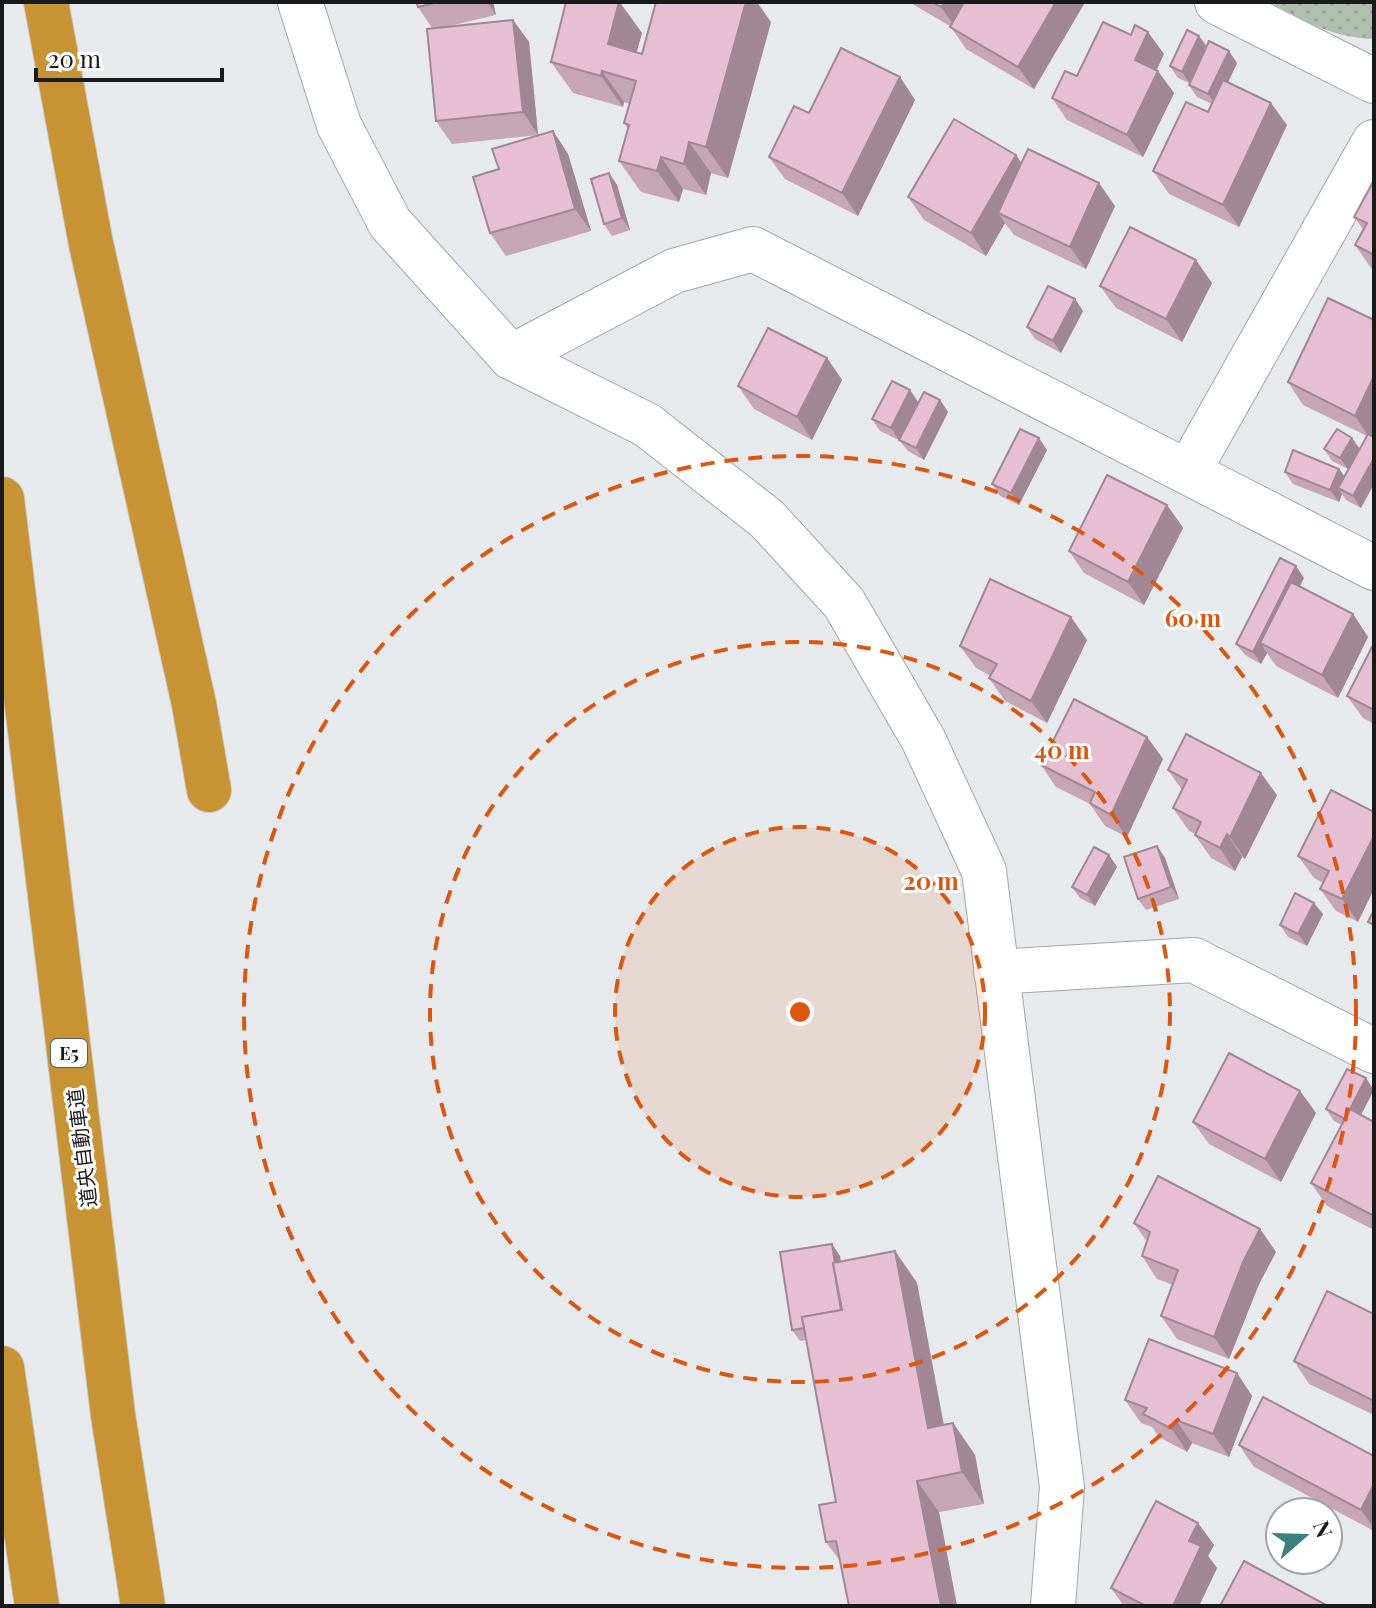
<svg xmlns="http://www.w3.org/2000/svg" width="1376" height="1608" font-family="'Playfair Display','Noto Sans JP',serif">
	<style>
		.grass { fill: url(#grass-dots) }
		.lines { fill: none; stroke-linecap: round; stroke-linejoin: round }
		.minor-casing { stroke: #a3a5a6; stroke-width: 46 }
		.highway-casing { stroke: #c8c8c8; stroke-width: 46 }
		.minor { stroke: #fff; stroke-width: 44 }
		.highway { stroke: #c89332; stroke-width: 44 }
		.wall { fill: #c6a5b5 }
		.shaded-wall { fill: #a18693 }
		.building { fill: #e6c0d2; stroke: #a18693; stroke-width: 2 }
		.ring { fill: none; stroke: #de560d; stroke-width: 4; stroke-dasharray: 14 10 }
		.labels { text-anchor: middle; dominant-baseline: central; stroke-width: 6; stroke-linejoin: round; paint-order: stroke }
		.shield { fill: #fff; stroke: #5e5f5f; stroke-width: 2 }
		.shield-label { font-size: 18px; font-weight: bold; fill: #191a1a }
		.street-label { font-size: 20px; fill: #191a1a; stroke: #fff }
		.centre { fill: #de560d; stroke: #fff; stroke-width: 4 }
		.ring-label { font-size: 24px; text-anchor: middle; font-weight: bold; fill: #de560d; stroke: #fff; stroke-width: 6; stroke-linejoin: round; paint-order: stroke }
	</style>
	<defs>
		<pattern id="grass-dots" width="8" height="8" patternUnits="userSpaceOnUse" patternTransform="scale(2)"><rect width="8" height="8" fill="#afc0ae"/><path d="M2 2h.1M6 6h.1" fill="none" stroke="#96a495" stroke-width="1.8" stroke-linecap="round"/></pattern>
	</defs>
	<rect width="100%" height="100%" fill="#e7eaec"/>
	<!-- grass -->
	<path class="grass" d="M 1269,2 L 1374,2 L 1374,36 L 1372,39 C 1330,37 1305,21 1269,2 Z"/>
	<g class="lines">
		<!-- minor casing -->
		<g class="minor-casing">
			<g id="minor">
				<path d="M 300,2 L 339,125 L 390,223 L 511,357 L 647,425 L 767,519 L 844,603 L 923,739 L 984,871 L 1062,1487 L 1053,1606"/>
				<path d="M 1217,2 L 1374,81"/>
				<path d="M 511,357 L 674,271 L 753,249 L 1374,568"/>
				<path d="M 1188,472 L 1374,142"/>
				<path d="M 996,972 L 1194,960 L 1374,1051"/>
			</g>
		</g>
		<!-- highway casing -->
		<g class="highway-casing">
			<g id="highway">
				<path d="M 46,2 L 91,244 L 194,704 L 209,790"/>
				<path d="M 2,499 L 113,1415 L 143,1606"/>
				<path d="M 2,1368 L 37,1606"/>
			</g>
		</g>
		<!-- minor -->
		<use href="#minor" class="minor"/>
		<!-- highway -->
		<use href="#highway" class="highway"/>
	</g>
	<!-- wall -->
	<g class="wall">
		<path d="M 416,2 L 493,2 L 496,15 L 445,27 L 513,20 L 529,42 L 538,135 L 452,144 L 436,121 L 432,28 L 418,7 Z"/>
		<path d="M 620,2 L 642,33 L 636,53 L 642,54 L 771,22 L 728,178 L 711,173 L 706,195 L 683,189 L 679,202 L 641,192 L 619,161 L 628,129 L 624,123 L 630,104 L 624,102 L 623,107 L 573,93 L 551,62 Z"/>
		<path d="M 909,2 L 1083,2 L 1084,4 L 1034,89 L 966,49 L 950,26 Z"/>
		<path d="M 1199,36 L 1207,46 L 1237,63 L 1228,82 L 1287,125 L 1239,227 L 1169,194 L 1153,171 L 1208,112 L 1212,104 L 1197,97 L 1189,85 L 1189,83 L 1178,78 L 1170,66 Z"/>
		<path d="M 1164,54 L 1156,70 L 1174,93 L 1143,157 L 1067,120 L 1052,98 Z"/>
		<path d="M 900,77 L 915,100 L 858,216 L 785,179 L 769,157 L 809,113 Z"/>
		<path d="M 553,131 L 568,154 L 591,231 L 506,256 L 490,233 L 499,169 Z"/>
		<path d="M 1016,155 L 1021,163 L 1115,206 L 1086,269 L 1014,235 L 1005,223 L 986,256 L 924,220 L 908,197 Z"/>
		<path d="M 609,173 L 617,185 L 630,230 L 612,236 L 604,224 Z"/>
		<path d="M 1374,180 L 1374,269 L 1371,268 L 1355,245 L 1363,229 L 1354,217 Z"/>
		<path d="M 1212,283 L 1182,342 L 1116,308 L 1100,286 Z"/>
		<path d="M 1328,298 L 1371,436 L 1361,508 L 1346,500 L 1342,494 L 1339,502 L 1293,484 L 1285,472 L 1339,469 L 1344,476 L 1348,469 L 1332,461 L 1324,449 L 1352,438 L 1360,449 L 1367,436 L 1303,405 L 1288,382 Z"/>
		<path d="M 1075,299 L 1083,311 L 1061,353 L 1035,339 L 1027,327 Z"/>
		<path d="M 827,358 L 842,380 L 812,440 L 754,409 L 738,386 Z"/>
		<path d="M 910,390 L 918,402 L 899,440 L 880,431 L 872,419 Z"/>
		<path d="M 940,400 L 948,412 L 924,460 L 908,451 L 899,440 Z"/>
		<path d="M 1047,450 L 1019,505 L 1000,496 L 992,484 Z"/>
		<path d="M 1167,505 L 1183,528 L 1144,605 L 1084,573 L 1069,551 Z"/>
		<path d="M 1304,578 L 1299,587 L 1353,614 L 1368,637 L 1338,698 L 1276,666 L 1267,653 L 1261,664 L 1245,655 L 1236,644 Z"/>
		<path d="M 1087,640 L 1047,723 L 1005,701 L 989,678 L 991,676 L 976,668 L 960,646 Z"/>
		<path d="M 1374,643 L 1374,724 L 1363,718 L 1347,696 Z"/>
		<path d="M 1147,737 L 1163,759 L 1127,837 L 1105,826 L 1090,804 L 1056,787 L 1041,765 Z"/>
		<path d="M 1168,770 L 1277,795 L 1245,859 L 1242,857 L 1235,871 L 1211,858 L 1195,835 L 1196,834 L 1189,831 L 1173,808 L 1182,790 Z"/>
		<path d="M 1331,790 L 1358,922 L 1336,911 L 1320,889 L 1323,883 L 1314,878 L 1298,856 Z"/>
		<path d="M 1157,846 L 1165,858 L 1179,899 L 1146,910 L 1138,899 Z"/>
		<path d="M 1109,855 L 1117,867 L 1095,906 L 1080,898 L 1072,887 Z"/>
		<path d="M 1323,914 L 1307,946 L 1288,937 L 1280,925 Z"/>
		<path d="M 1374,1089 L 1361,1115 L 1374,1122 L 1374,1230 L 1327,1206 L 1311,1183 L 1342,1125 L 1334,1121 L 1326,1109 Z"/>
		<path d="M 1300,1091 L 1316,1113 L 1281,1182 L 1209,1144 L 1193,1122 Z"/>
		<path d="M 1134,1223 L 1260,1229 L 1276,1252 L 1259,1284 L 1229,1359 L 1177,1339 L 1161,1316 L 1173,1285 L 1157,1279 L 1142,1256 L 1147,1242 Z"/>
		<path d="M 832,1244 L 840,1256 L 841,1262 L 895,1251 L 917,1283 L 944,1425 L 953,1423 L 975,1455 L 984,1504 L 939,1512 L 957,1606 L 849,1606 L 840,1561 L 826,1542 L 836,1502 L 806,1340 L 800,1341 L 792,1330 Z"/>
		<path d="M 1374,1314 L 1374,1415 L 1309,1384 L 1294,1361 Z"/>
		<path d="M 1237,1373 L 1252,1396 L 1229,1457 L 1192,1443 L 1187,1452 L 1159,1437 L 1152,1427 L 1141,1423 L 1125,1400 Z"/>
		<path d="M 1239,1445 L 1374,1456 L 1374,1531 L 1254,1467 Z"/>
		<path d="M 1198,1523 L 1214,1545 L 1208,1556 L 1217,1568 L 1199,1606 L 1124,1606 L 1111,1588 Z"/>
	</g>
	<!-- shaded-wall -->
	<g class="shaded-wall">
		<path d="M 487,2 L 493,2 L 496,15 Z"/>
		<path d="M 619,2 L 642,33 L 630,76 L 608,44 Z"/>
		<path d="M 746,2 L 757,2 L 771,22 L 728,178 L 706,147 Z"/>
		<path d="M 944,2 L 973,2 L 957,30 L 941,7 Z"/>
		<path d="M 1056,2 L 1083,2 L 1084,4 L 1034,89 L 1018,67 Z"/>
		<path d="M 513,20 L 529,42 L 538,135 L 523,112 Z"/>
		<path d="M 1148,32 L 1164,54 L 1151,82 L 1135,60 Z"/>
		<path d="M 1199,36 L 1207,48 L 1190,84 L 1182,72 Z"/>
		<path d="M 1229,51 L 1237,63 L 1217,106 L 1208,94 Z"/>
		<path d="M 602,71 L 624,102 L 623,107 L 601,76 Z"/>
		<path d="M 1158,71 L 1174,93 L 1143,157 L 1127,135 Z"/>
		<path d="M 900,77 L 915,100 L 858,216 L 842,193 Z"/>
		<path d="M 1271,103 L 1287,125 L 1239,227 L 1223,205 Z"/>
		<path d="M 553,131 L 568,154 L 591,231 L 575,209 Z"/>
		<path d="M 689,142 L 711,173 L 706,195 L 684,164 Z"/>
		<path d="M 1016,155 L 1031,178 L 998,213 L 1005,223 L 986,256 L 971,233 Z"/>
		<path d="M 661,157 L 683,189 L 679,202 L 657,171 Z"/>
		<path d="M 609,173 L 617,185 L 630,230 L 622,218 Z"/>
		<path d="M 1099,183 L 1115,206 L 1086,269 L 1070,247 Z"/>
		<path d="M 1196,260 L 1212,283 L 1182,342 L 1166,319 Z"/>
		<path d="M 1075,299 L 1083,311 L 1061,353 L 1053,341 Z"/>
		<path d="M 827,358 L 842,380 L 812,440 L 797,417 Z"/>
		<path d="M 1374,376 L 1374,430 L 1370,438 L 1355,416 Z"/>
		<path d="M 910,390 L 918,402 L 899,440 L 891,428 Z"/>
		<path d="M 940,400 L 948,412 L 924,460 L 916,448 Z"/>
		<path d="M 1039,438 L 1047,450 L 1019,505 L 1011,493 Z"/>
		<path d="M 1352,438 L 1360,450 L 1348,469 L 1340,458 Z"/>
		<path d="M 1374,458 L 1374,484 L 1361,508 L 1353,496 Z"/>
		<path d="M 1339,469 L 1348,481 L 1338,488 L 1342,494 L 1339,502 L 1330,490 Z"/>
		<path d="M 1167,505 L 1183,528 L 1144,605 L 1128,582 Z"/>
		<path d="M 1296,566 L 1304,578 L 1269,648 L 1260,643 L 1267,653 L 1261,664 L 1253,652 Z"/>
		<path d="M 1353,614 L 1368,637 L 1338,698 L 1322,675 Z"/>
		<path d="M 1071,617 L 1087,640 L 1047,723 L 1031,701 Z"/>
		<path d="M 1147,737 L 1163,759 L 1127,837 L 1111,815 Z"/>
		<path d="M 1261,773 L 1277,795 L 1245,859 L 1230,837 Z"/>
		<path d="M 1227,834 L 1242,857 L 1235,871 L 1220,848 Z"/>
		<path d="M 1374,836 L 1374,889 L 1358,922 L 1342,899 Z"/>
		<path d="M 1157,846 L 1165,858 L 1179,899 L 1171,887 Z"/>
		<path d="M 1109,855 L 1117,867 L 1095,906 L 1087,895 Z"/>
		<path d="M 1314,903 L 1323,914 L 1307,946 L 1298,934 Z"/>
		<path d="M 1366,1078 L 1374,1090 L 1353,1130 L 1345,1119 Z"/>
		<path d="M 1300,1091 L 1316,1113 L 1281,1182 L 1265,1159 Z"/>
		<path d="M 1260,1229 L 1276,1252 L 1259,1284 L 1229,1359 L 1214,1337 L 1243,1262 Z"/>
		<path d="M 832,1244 L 840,1256 L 851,1334 L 843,1322 Z"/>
		<path d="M 895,1251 L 917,1283 L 950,1459 L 928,1428 Z"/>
		<path d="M 1237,1373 L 1252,1396 L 1229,1457 L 1213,1434 Z"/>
		<path d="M 1176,1420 L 1192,1443 L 1187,1452 L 1172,1429 Z"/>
		<path d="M 953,1423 L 975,1455 L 984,1504 L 962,1472 Z"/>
		<path d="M 917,1481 L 939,1512 L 957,1606 L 941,1606 Z"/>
		<path d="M 1374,1484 L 1374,1528 L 1361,1510 Z"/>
		<path d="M 1198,1523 L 1214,1545 L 1208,1556 L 1217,1568 L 1199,1606 L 1173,1606 L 1189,1541 Z"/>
	</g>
	<!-- building -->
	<g class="building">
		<path d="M 416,2 L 439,2 L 418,7 Z"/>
		<path d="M 566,2 L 619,2 L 608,44 L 642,54 L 656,2 L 746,2 L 706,147 L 689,142 L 684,164 L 661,157 L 657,171 L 619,161 L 629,125 L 624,123 L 636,81 L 602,71 L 601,76 L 551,62 Z"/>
		<path d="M 932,2 L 944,2 L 941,7 Z"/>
		<path d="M 964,2 L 1056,2 L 1018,67 L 950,27 Z"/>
		<path d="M 513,20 L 523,112 L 436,121 L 427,29 Z"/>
		<path d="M 1103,22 L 1131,35 L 1135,25 L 1148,32 L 1135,60 L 1158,71 L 1127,135 L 1052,98 L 1065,71 L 1077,76 Z"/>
		<path d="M 1187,30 L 1199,36 L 1182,72 L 1170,66 Z"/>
		<path d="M 1209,41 L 1229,51 L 1208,94 L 1189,85 Z"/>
		<path d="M 841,48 L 900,77 L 842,193 L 769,157 L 794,106 L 809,113 Z"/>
		<path d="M 1223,80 L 1271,103 L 1223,205 L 1153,171 L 1186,102 L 1208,112 Z"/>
		<path d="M 954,119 L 1016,155 L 971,233 L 908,197 Z"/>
		<path d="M 553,131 L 575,209 L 490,233 L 473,177 L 499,169 L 492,149 Z"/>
		<path d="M 1028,149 L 1099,183 L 1070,247 L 998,213 Z"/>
		<path d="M 609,173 L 622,218 L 604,224 L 591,179 Z"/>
		<path d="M 1374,180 L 1374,255 L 1355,245 L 1367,223 L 1354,217 Z"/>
		<path d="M 1130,227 L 1196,260 L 1166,319 L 1100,286 Z"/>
		<path d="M 1048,286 L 1075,299 L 1053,341 L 1027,327 Z"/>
		<path d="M 1328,298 L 1374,320 L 1374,376 L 1355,416 L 1288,382 Z"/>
		<path d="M 768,328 L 827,358 L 797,417 L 738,386 Z"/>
		<path d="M 892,381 L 910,390 L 891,428 L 872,419 Z"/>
		<path d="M 924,392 L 940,400 L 916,448 L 899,440 Z"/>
		<path d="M 1020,429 L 1039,438 L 1011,493 L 992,484 Z"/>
		<path d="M 1337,429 L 1352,438 L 1340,458 L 1324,449 Z"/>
		<path d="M 1368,434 L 1374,437 L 1374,458 L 1353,496 L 1338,488 Z"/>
		<path d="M 1293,450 L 1339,469 L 1330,490 L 1285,472 Z"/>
		<path d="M 1107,475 L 1167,505 L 1128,582 L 1069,551 Z"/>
		<path d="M 1280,558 L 1296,566 L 1253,652 L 1236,644 Z"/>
		<path d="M 990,579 L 1071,617 L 1031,701 L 989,678 L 997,664 L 960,646 Z"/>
		<path d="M 1291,582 L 1353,614 L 1322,675 L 1260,643 Z"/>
		<path d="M 1374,643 L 1374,710 L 1347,696 Z"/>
		<path d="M 1074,699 L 1147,737 L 1111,815 L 1090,803 L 1095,792 L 1041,765 Z"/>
		<path d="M 1186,734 L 1261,773 L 1230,837 L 1227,834 L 1220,848 L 1195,835 L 1201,822 L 1173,808 L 1187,780 L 1168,770 Z"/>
		<path d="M 1331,790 L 1374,812 L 1374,836 L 1342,899 L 1320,889 L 1329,871 L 1298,856 Z"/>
		<path d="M 1157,846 L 1171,887 L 1138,899 L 1124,857 Z"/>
		<path d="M 1094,847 L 1109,855 L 1087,895 L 1072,887 Z"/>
		<path d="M 1295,893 L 1314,903 L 1298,934 L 1280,925 Z"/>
		<path d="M 1374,910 L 1374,925 L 1368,922 Z"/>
		<path d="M 1229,1053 L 1300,1091 L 1265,1159 L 1193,1122 Z"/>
		<path d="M 1347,1069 L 1366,1078 L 1345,1119 L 1326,1109 Z"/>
		<path d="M 1350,1109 L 1374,1122 L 1374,1211 L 1372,1215 L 1311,1183 Z"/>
		<path d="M 1158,1176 L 1260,1229 L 1243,1262 L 1214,1337 L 1161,1316 L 1178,1270 L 1142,1256 L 1150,1232 L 1134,1223 Z"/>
		<path d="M 832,1244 L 835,1263 L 833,1263 L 841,1310 L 802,1317 L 804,1328 L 792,1330 L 780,1252 Z"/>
		<path d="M 895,1251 L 928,1428 L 953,1423 L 962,1472 L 917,1481 L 941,1606 L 849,1606 L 836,1541 L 826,1542 L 819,1505 L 836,1502 L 802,1317 L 842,1310 L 833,1263 Z"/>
		<path d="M 1327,1291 L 1374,1314 L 1374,1401 L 1294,1361 Z"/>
		<path d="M 1149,1339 L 1237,1373 L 1213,1434 L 1176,1420 L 1172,1429 L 1143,1414 L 1147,1408 L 1125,1400 Z"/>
		<path d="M 1263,1397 L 1374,1456 L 1374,1484 L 1361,1510 L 1239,1445 Z"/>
		<path d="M 1156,1501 L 1198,1523 L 1189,1541 L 1201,1546 L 1173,1606 L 1146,1606 L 1111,1588 Z"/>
		<path d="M 1244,1561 L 1328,1606 L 1220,1606 Z"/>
	</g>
	<!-- distance rings -->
	<circle cx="800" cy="1012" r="185" fill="#de560d" fill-opacity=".12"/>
	<g class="ring">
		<circle cx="800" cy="1012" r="185"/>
		<circle cx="800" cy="1012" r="370"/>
		<circle cx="800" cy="1012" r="556"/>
	</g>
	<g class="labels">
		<!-- shield labels -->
		<rect class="shield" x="51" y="1039" width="36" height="28" rx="6"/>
		<g class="shield-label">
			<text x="69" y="1053">E5</text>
		</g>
		<!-- street labels -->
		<g class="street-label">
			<text transform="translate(81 1148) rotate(-97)">道央自動車道</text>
		</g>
	</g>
	<circle cx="800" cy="1012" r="12" class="centre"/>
	<g class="ring-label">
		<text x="1193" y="627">60 m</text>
		<text x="1062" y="759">40 m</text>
		<text x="931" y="890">20 m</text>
	</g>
	<!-- border -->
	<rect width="1376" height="1608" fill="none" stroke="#191a1a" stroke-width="8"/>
	<!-- north arrow -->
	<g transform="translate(1304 1536) rotate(70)"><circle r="38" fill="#ffffff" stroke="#a3a3a3" stroke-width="2"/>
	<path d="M0-6L14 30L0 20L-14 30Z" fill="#39817e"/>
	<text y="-12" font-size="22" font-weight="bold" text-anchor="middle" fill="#191a1a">N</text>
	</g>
	<!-- scale -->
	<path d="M36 68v12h186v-12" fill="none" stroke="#191a1a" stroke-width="4"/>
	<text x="48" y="68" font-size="24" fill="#191a1a" stroke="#ffffff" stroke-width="6" paint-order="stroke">20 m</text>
</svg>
